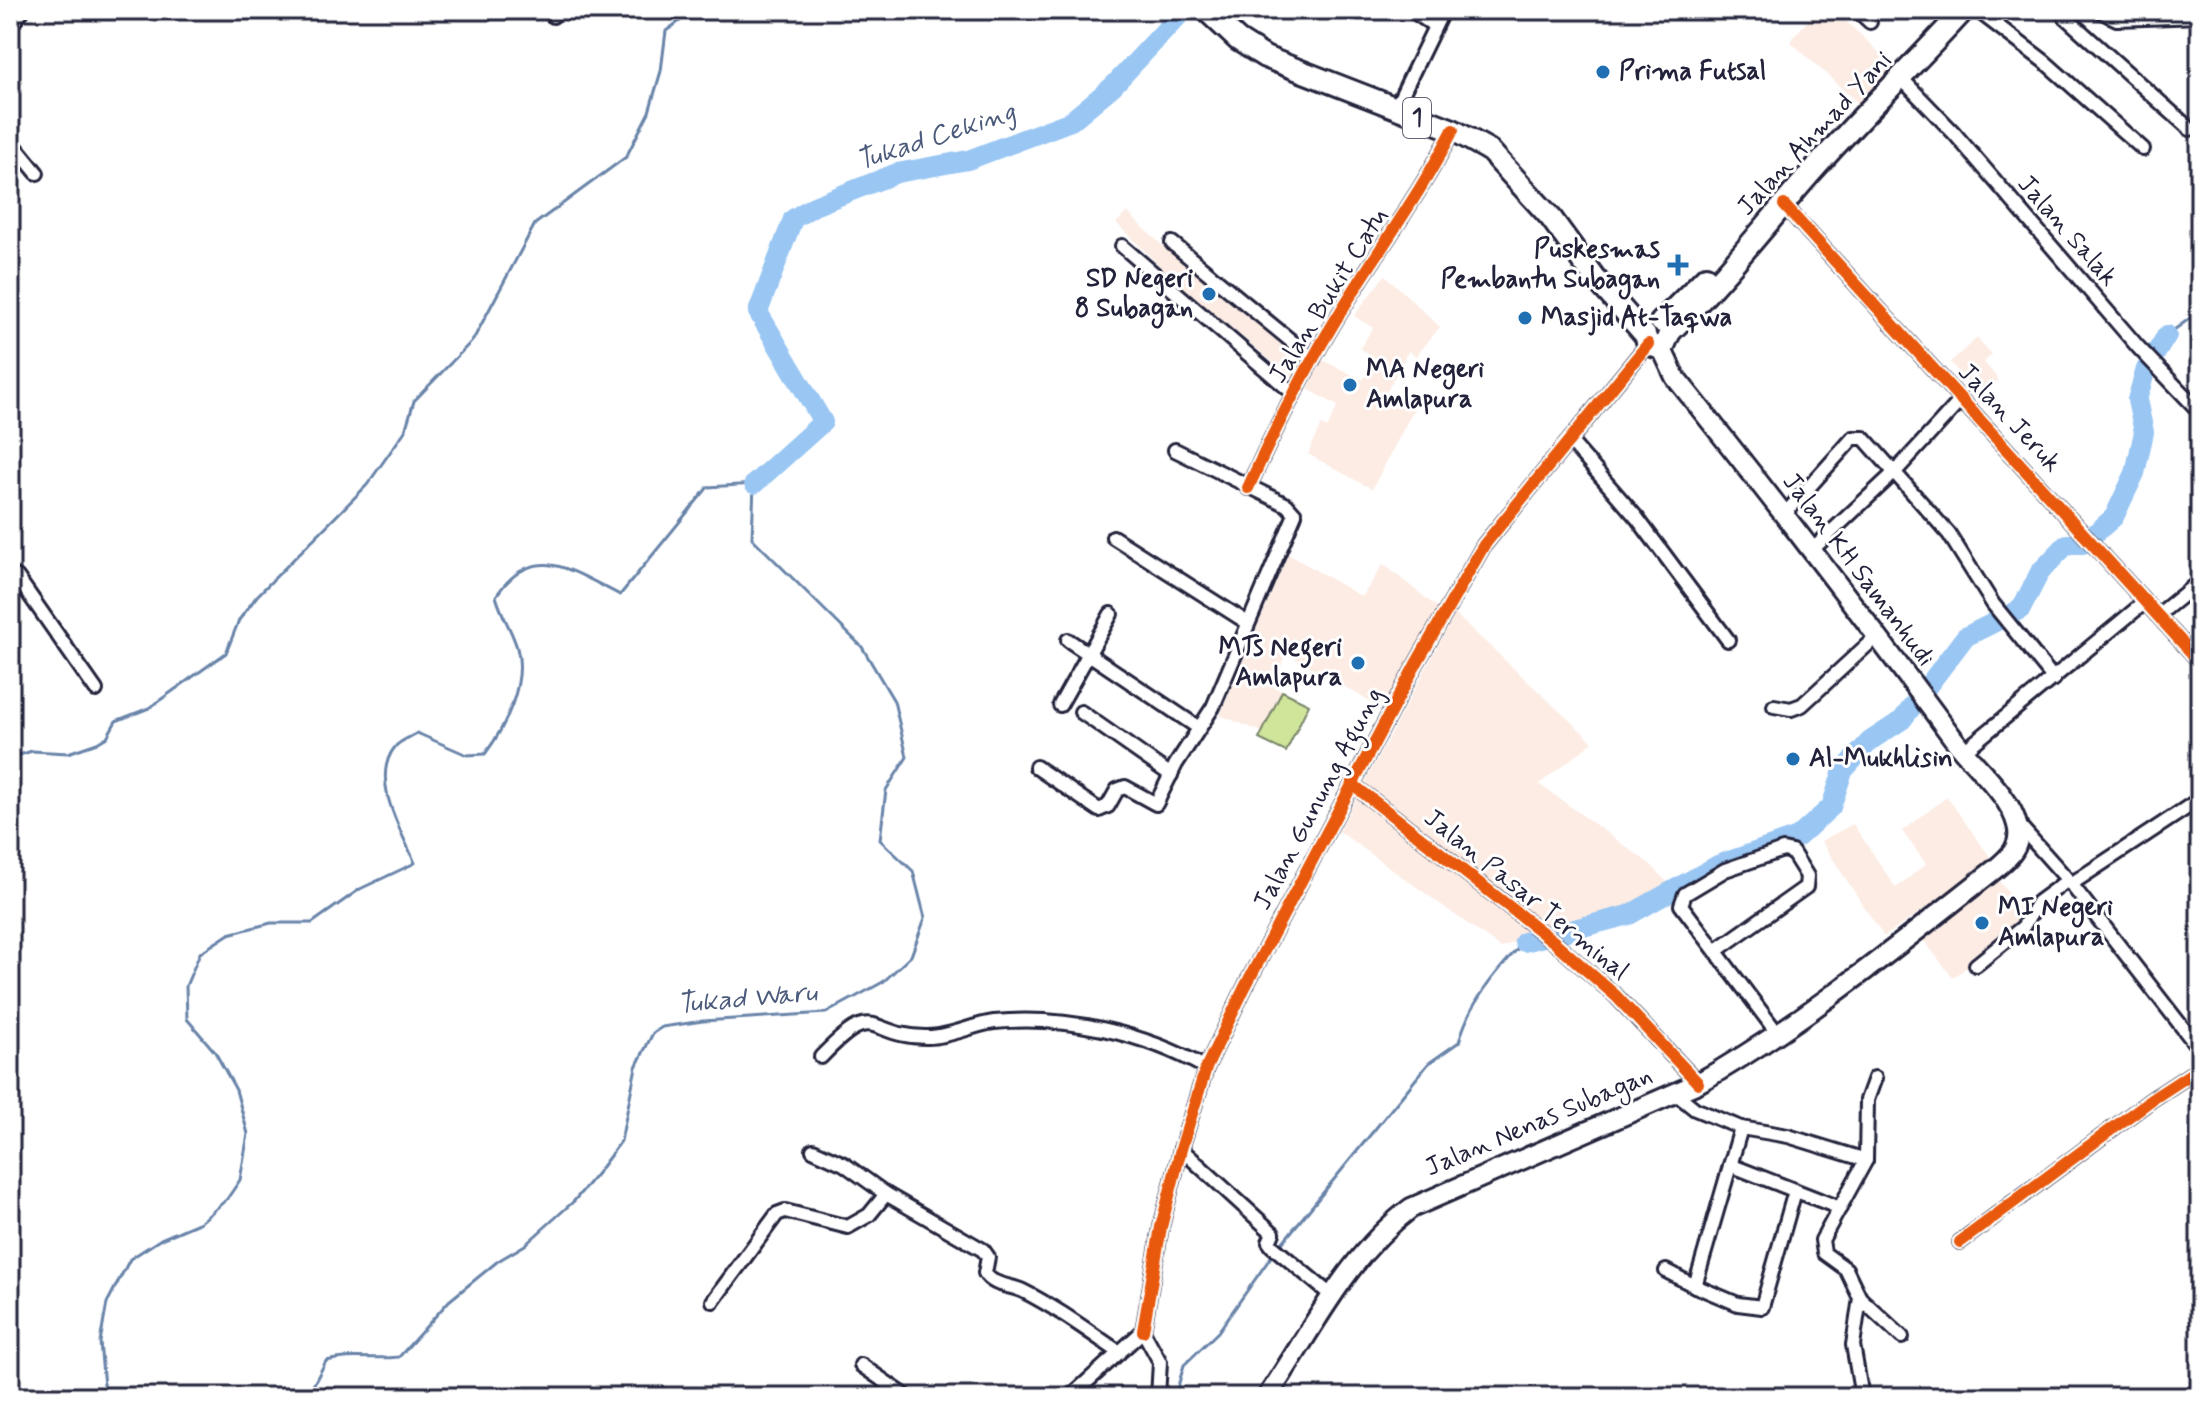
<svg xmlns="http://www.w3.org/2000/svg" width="2210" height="1407" font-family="Mynerve,sans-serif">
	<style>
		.built { fill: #fcece4 }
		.green { fill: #cfe59a; stroke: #78846a; stroke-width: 2 }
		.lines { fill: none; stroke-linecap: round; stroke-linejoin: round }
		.stream { stroke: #6984a9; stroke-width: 3 }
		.river { stroke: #99c6f3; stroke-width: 20 }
		.minor-casing { stroke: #22223b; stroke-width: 18 }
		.secondary-casing { stroke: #22223b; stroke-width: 24 }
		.trunk-casing { stroke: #22223b; stroke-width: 26 }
		.minor { stroke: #fff; stroke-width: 12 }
		.secondary { stroke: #fff; stroke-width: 18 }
		.trunk { stroke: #fff; stroke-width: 20 }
		.cycleway-casing { stroke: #fff; stroke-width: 17 }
		.cycleway { stroke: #e8590c; stroke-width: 12 }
		.poi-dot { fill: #1f6fb2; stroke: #fff; stroke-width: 3 }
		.labels { text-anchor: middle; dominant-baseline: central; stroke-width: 6; stroke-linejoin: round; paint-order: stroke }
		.shield { fill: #fff; stroke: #646476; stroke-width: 2 }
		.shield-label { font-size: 24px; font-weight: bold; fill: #22223b }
		.poi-label { font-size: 26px; font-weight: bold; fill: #22223b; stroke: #fff; text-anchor: start }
		.street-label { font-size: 26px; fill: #22223b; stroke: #fff }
		.water-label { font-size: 28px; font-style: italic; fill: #4c5b7b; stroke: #fff }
	</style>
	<rect width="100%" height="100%" fill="#fff"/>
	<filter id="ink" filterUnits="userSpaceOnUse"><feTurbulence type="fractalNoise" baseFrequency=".0125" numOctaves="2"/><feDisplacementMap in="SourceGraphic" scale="16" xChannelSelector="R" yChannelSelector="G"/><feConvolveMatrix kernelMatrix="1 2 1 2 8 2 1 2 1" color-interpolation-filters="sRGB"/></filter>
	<g filter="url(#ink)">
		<!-- built -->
		<g class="built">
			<path d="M 1817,10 L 1834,10 L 1896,68 L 1861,106 L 1790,41 Z"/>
			<path d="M 1127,212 L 1166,249 L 1171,244 L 1310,362 L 1299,384 L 1174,280 L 1116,223 Z"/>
			<path d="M 1385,275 L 1440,327 L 1416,356 L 1408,351 L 1386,393 L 1415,407 L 1372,489 L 1308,454 L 1321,425 L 1327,428 L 1338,406 L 1308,389 L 1322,360 L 1363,380 L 1374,358 L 1360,348 L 1373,328 L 1354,316 Z"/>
			<path d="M 1977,338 L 1992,354 L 1984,362 L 1999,380 L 1978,395 L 1950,362 Z"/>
			<path d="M 1288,554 L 1362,597 L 1383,564 L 1442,611 L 1385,710 L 1286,653 L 1274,687 L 1309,704 L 1286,752 L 1259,739 L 1262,732 L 1220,715 Z"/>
			<path d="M 1455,614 L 1593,742 L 1539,784 L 1650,864 L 1672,887 L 1626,910 L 1562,922 L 1501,948 L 1339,831 Z"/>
			<path d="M 1947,797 L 1993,861 L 1884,937 L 1821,841 L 1853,824 L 1896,888 L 1926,864 L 1902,831 Z"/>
			<path d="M 1998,880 L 2029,918 L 1953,978 L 1922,938 Z"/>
		</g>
		<!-- green -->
		<path class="green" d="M 1282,691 L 1309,704 L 1286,752 L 1259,739 Z"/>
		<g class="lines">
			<!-- stream -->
			<g class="stream">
				<path d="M 2167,335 L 2200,311"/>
				<path d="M 10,758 L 32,751 L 68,753 L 97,743 L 107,737 L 116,721 L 149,708 L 226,653 L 239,620 L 257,596 L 367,485 L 405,431 L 414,401 L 473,340 L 535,224 L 626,157 L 649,112 L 661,71 L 666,31 L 695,10"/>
				<path d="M 1278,1248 L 1429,1063 L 1459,1042 C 1469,1004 1496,971 1524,942"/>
				<path d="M 105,1397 L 100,1342 L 107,1303 L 130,1259 L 161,1239 L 201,1222 L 227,1199 L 240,1180 L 248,1134 L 236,1090 L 215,1052 L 187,1019 L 186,986 L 200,953 L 229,934 L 271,923 L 312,923 L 360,889 L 415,863 C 402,832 369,779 395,747 C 399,741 411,737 417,733 L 467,755 L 485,754 C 505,728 527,682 517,648 C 512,630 501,615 496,596 C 534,540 572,571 620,595 L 708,487 L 754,484 L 752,538 L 862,647 L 894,701 L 907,757 L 886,790 L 880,840 L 913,871 L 925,918 L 911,956 L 883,982 L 826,1013 L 703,1021 L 662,1027 L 653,1033 L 636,1067 L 621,1141 L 598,1172 L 574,1201 L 525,1245 L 498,1261 L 449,1301 L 399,1357 C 373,1360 351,1354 326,1361 L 307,1397"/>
				<path d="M 1175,1397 L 1184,1365 L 1218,1332 L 1273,1254"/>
			</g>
			<!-- river -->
			<g class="river">
				<path d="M 754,484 L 823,422 L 758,312 L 793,219 L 814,206 L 897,173 L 968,160 L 1071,121 L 1113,86 L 1184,10"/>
				<path d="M 1524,942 L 1629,915 L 1718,865 L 1798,837 L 1831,807 L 1843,771 L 1870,741 L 1902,720 L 1965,637 L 2021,609 L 2040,572 L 2067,544 L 2083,544 L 2114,517 L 2135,473 L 2144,432 L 2137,400 L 2146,369 L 2167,335"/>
			</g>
			<!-- minor casing -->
			<g class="minor-casing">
				<g id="minor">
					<path d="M 1411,10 L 1435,26"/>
					<path d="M 1857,10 L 1870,22"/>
					<path d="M 1977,10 L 2045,62 L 2143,149"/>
					<path d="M 2062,10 L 2064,16 L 2190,129"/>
					<path d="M 2098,10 L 2117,19 L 2200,16"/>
					<path d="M 553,16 L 555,10"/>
					<path d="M 1902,79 L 1954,133 L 2138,347 L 2200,412"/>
					<path d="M 1395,109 L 1443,10"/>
					<path d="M 10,140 L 37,173"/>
					<path d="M 1784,205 L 2200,662"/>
					<path d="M 1172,243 L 1313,359"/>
					<path d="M 1122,246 L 1293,393"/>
					<path d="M 1570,441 L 1637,518 L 1728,640"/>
					<path d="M 1248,488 C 1277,424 1309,362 1346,303 C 1382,245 1422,191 1453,130"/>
					<path d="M 1784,515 L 1853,438 L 1864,438 L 1949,534 L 1993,604 L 2054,679"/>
					<path d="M 1113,537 L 1248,623"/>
					<path d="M 1812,550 L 1895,472 L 1961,400"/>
					<path d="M 10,574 L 17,577 L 96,690"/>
					<path d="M 2158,615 L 2200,581"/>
					<path d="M 1068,640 L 1199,728"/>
					<path d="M 1060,705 L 1111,614"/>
					<path d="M 1774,706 L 1791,709 L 1802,705 L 1877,636"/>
					<path d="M 1081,712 L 1171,775"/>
					<path d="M 1963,752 L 2145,602"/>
					<path d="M 1036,767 L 1099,810 L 1108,806 L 1117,790 L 1125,787 L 1156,804 L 1176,764 L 1213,707 L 1295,514 L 1287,505 L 1175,450"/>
					<path d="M 1352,784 L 1553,941 L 1616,996 L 1698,1083"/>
					<path d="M 2019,825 L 2068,880 L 2200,1050"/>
					<path d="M 2071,884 L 2200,799"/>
					<path d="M 1717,950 L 1806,887 L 1807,876 L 1792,852 L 1783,850 L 1725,870 L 1685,894 L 1681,905 L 1778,1034"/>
					<path d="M 1976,965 L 2023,927 L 2038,902 L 2068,880"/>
					<path d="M 821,1057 C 878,997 867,1038 928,1037 C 950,1037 972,1025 994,1022 C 1064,1015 1145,1033 1206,1068"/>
					<path d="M 1741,1128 L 1788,1136 L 1866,1160"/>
					<path d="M 1181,1149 L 1273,1233 L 1269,1242 L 1272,1246 L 1332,1296"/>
					<path d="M 813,1150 L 844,1164 L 886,1194 L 983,1250 L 988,1257 L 985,1273 C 992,1286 1011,1285 1023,1291 C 1057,1308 1088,1331 1119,1352"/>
					<path d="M 1730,1165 L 1840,1208"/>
					<path d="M 1960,1242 L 2151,1100 L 2200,1068"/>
					<path d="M 1666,1271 L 1695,1286 L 1741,1128 L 1695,1109 L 1674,1092"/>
					<path d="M 1695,1286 L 1738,1304 L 1762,1307 L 1795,1191"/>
					<path d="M 1860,1298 L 1902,1337"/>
					<path d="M 713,1301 L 777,1214 L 785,1211 L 848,1227 L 869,1215 L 886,1194"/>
					<path d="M 1143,1331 L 1161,1227 L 1181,1149 L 1206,1068 L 1245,987 L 1416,664 L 1484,545 L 1648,344"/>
					<path d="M 1143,1331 L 1160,1362 L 1158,1397"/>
					<path d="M 861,1365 L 907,1397"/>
					<path d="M 1070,1397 L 1143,1331"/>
					<path d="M 1862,1397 L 1853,1345 L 1860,1298 L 1846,1269 L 1824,1253 L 1822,1240 L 1866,1160 L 1867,1100 L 1875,1078"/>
				</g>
			</g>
			<!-- secondary casing -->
			<g class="secondary-casing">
				<path id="secondary" d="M 1267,1397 C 1312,1331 1346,1257 1411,1208 L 1698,1083 C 1804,1023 1898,945 1994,870 C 2009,858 2023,846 2017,825 C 2010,795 1975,767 1956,742 C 1865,619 1772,497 1675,377 L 1661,347"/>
			</g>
			<!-- trunk casing -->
			<g class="trunk-casing">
				<g id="trunk">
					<path d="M 1206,10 L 1238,40 L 1265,57 L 1453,130 L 1489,150 L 1551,218 L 1594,277 L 1645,335 L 1648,344 L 1658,348 L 1664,346 L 1670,332"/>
					<path d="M 10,20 L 18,10"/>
					<path d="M 1661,322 L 1706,277"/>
					<path d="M 1670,332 C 1720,283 1762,229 1808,176 C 1858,119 1913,66 1964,10"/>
				</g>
			</g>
			<!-- minor -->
			<use href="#minor" class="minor"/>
			<!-- secondary -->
			<use href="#secondary" class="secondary"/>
			<!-- trunk -->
			<use href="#trunk" class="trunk"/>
			<!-- cycleway casing -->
			<g class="cycleway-casing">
				<g id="cycleway">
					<path d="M 1784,205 L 2200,662"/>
					<path d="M 1248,488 C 1277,424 1309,362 1346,303 C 1382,245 1422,191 1453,130"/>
					<path d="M 1352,784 L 1553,941 L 1616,996 L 1698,1083"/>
					<path d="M 1960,1242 L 2151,1100 L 2200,1068"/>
					<path d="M 1143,1331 L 1161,1227 L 1181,1149 L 1206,1068 L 1245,987 L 1416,664 L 1484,545 L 1648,344"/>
				</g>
			</g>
			<!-- cycleway -->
			<use href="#cycleway" class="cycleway"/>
		</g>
	</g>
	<!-- markers -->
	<g class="poi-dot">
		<circle cx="1603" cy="72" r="8"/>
		<path d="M1674 253h8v8h8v8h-8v8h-8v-8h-8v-8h8z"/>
		<circle cx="1209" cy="294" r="8"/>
		<circle cx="1525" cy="318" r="8"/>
		<circle cx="1350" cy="385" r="8"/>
		<circle cx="1358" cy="663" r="8"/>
		<circle cx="1793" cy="759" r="8"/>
		<circle cx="1982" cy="923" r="8"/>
	</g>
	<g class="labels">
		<!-- shield labels -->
		<rect class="shield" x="1403" y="98" width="28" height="40" rx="6"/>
		<g class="shield-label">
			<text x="1417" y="118">1</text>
		</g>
		<!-- poi labels -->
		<g class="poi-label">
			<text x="1619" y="72">Prima Futsal</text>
			<text x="1660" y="250" text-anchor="end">Puskesmas<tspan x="1660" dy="30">Pembantu Subagan</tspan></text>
			<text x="1193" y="279" text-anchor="end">SD Negeri<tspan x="1193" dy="30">8 Subagan</tspan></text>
			<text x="1541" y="318">Masjid At-Taqwa</text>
			<text x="1366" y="370">MA Negeri<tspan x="1366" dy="30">Amlapura</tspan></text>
			<text x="1342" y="648" text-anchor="end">MTs Negeri<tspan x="1342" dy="30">Amlapura</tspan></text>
			<text x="1809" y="759">Al-Mukhlisin</text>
			<text x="1998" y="908">MI Negeri<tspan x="1998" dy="30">Amlapura</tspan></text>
		</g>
		<!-- street labels -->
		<g class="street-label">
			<text transform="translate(1815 134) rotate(-47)">Jalan Ahmad Yani</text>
			<text transform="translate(2067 231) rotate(49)">Jalan Salak</text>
			<text transform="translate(1329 296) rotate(-58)">Jalan Bukit Catu</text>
			<text transform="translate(2009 418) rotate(47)">Jalan Jeruk</text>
			<text transform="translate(1858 570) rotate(53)">Jalan KH Samanhudi</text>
			<text transform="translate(1319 799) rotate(-62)">Jalan Gunung Agung</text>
			<text transform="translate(1526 895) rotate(39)">Jalan Pasar Terminal</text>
			<text transform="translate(1539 1122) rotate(-23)">Jalan Nenas Subagan</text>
		</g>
		<!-- water labels -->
		<g class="water-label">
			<text transform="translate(936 137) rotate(-18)">Tukad Ceking</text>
			<text transform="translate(747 999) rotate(-5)">Tukad Waru</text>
		</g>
	</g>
	<!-- margin -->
	<rect width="2210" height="1407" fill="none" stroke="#fff" stroke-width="40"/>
	<rect x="20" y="20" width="2170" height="1367" fill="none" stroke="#22223b" stroke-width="3" filter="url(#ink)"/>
</svg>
